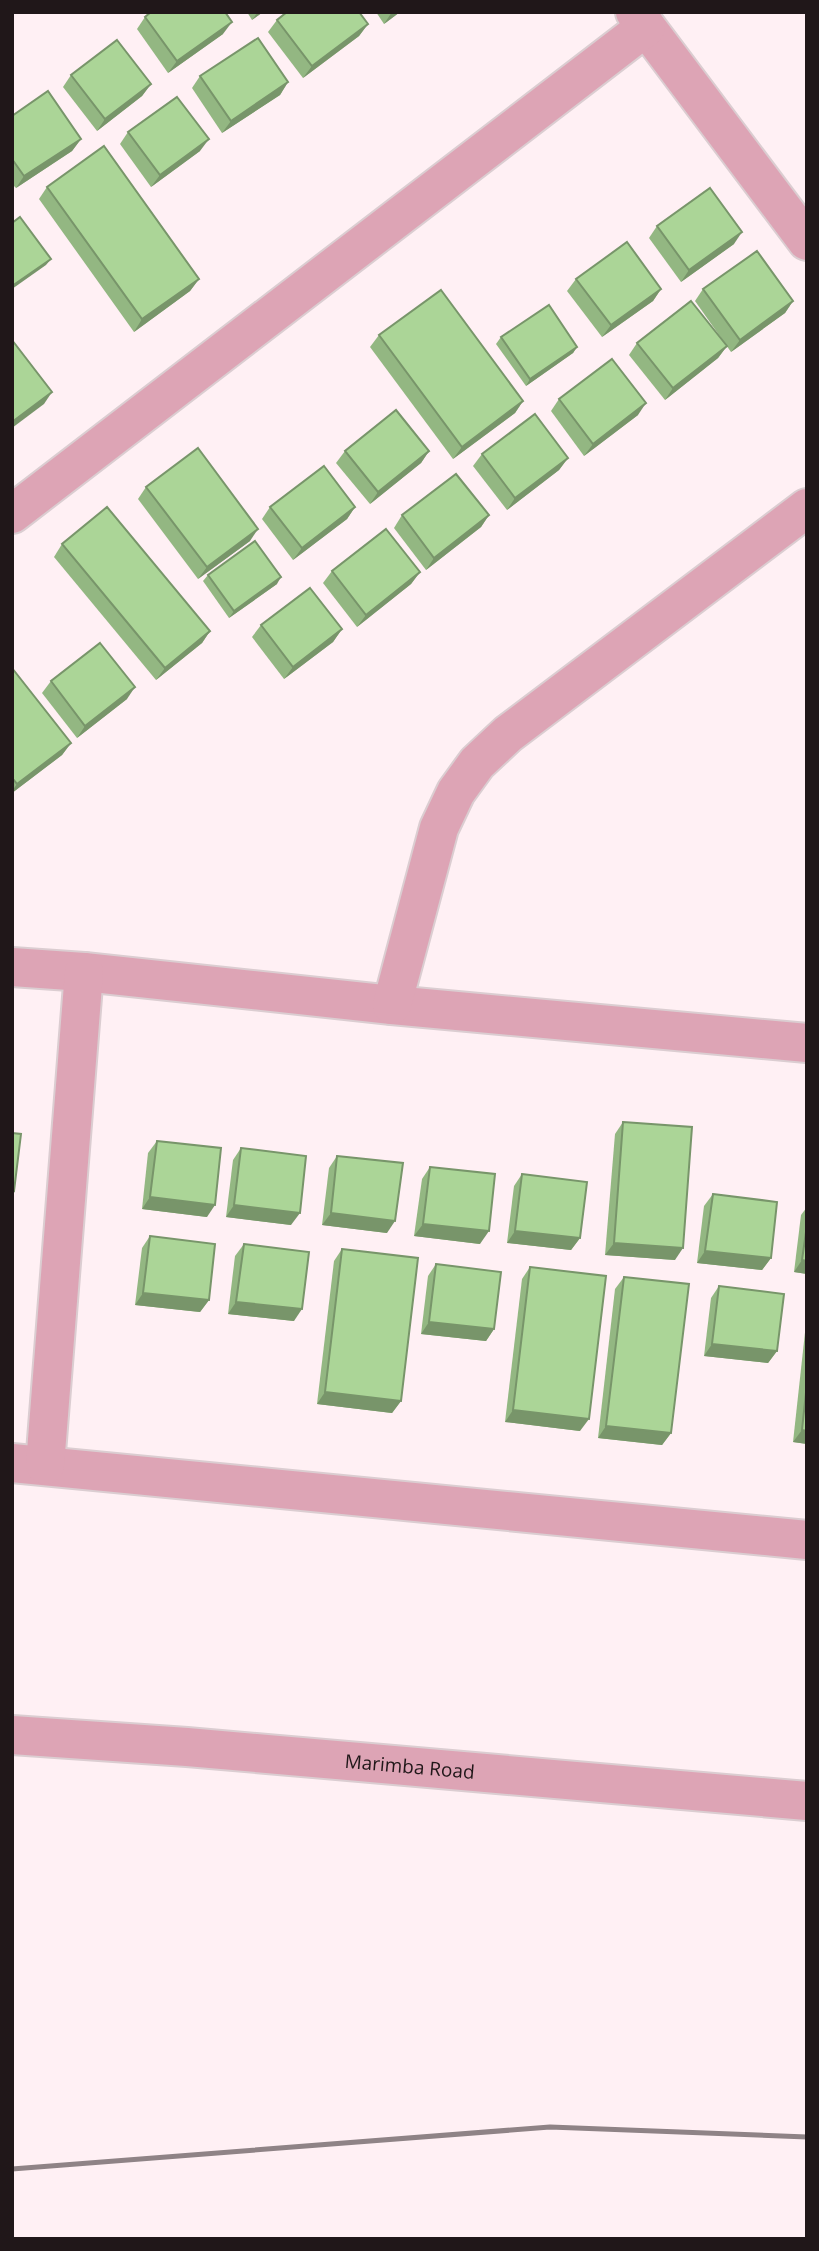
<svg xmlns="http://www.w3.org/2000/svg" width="819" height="2251" font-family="'Open Sans',sans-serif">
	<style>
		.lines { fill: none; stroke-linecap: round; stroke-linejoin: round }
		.minor-casing { stroke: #dbcdd1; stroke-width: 42 }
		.tertiary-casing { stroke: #dbcdd1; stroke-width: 42 }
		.minor { stroke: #dda4b5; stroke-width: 38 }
		.tertiary { stroke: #dda4b5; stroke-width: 38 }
		.rail { stroke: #8f8386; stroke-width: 5 }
		.wall { fill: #93b782 }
		.shaded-wall { fill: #78956a }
		.building { fill: #abd597; stroke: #78956a; stroke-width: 2 }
		.labels { text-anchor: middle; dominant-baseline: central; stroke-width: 7; stroke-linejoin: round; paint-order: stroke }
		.street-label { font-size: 19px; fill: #201719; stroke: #fff }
	</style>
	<rect width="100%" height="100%" fill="#fff0f4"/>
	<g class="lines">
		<!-- minor casing -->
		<g class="minor-casing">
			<g id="minor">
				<path d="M 635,12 L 807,241"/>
				<path d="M 12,514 L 646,27"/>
				<path d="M 12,967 L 84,972 L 392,1005 L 807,1043"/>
				<path d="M 392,1005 L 439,828 L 456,792 L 477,763 L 508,734 L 807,508"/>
				<path d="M 12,1463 L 807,1540"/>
				<path d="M 45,1465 L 84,972"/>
			</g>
		</g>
		<!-- tertiary casing -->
		<g class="tertiary-casing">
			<g id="tertiary">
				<path id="s1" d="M 12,1735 L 187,1747 L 807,1801"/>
			</g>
		</g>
		<!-- minor -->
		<use href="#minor" class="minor"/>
		<!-- tertiary -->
		<use href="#tertiary" class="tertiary"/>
		<!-- rail -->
		<path class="rail" d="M 12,2169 L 550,2127 L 807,2137"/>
	</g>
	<!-- wall -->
	<g class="wall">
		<path d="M 247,12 L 263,12 L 252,20 Z"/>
		<path d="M 376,12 L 400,12 L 384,24 Z"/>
		<path d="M 145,17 L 223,34 L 168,73 L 137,29 Z"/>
		<path d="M 277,20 L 368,24 L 359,36 L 303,78 L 268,32 Z"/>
		<path d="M 71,75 L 151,84 L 142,96 L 97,131 L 63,87 Z"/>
		<path d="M 200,76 L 288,82 L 280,95 L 222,133 L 192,88 Z"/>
		<path d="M 12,116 L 81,139 L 72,151 L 16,188 L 12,184 Z"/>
		<path d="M 128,132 L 200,151 L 151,187 L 120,144 Z"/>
		<path d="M 47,187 L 199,279 L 190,291 L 134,332 L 39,199 Z"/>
		<path d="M 657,226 L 734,244 L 681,282 L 649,238 Z"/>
		<path d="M 576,279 L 661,289 L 653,301 L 602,337 L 567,291 Z"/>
		<path d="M 703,289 L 793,301 L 785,313 L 731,352 L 695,301 Z"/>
		<path d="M 379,335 L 523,401 L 515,413 L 453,459 L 370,347 Z"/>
		<path d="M 501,337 L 577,347 L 573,353 L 526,386 L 496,344 Z"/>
		<path d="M 637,343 L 727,346 L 718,358 L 665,400 L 629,355 Z"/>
		<path d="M 559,399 L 638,415 L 584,456 L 551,411 Z"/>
		<path d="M 345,451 L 429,451 L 421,463 L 370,504 L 336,463 Z"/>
		<path d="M 482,454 L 568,458 L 559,470 L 507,510 L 473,466 Z"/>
		<path d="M 146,487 L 250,541 L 198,579 L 138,499 Z"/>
		<path d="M 270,507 L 355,507 L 347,519 L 293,560 L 262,519 Z"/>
		<path d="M 402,515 L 489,515 L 481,527 L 426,570 L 394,528 Z"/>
		<path d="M 62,544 L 210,631 L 202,643 L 156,680 L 54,557 Z"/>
		<path d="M 332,571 L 420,572 L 411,584 L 357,627 L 323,583 Z"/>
		<path d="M 208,575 L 277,584 L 229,618 L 203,581 Z"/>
		<path d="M 261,625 L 342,629 L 333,642 L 284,679 L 252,637 Z"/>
		<path d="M 12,668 L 71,743 L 62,755 L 12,793 Z"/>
		<path d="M 51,681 L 127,699 L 77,738 L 42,693 Z"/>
		<path d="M 623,1122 L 675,1260 L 605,1255 L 615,1134 Z"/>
		<path d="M 157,1141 L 207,1217 L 142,1209 L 148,1153 Z"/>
		<path d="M 241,1148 L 291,1225 L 226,1217 L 233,1160 Z"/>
		<path d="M 337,1156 L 387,1233 L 322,1225 L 329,1168 Z"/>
		<path d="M 430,1167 L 480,1244 L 414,1236 L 422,1179 Z"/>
		<path d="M 522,1174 L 580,1238 L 571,1250 L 507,1243 L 514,1186 Z"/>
		<path d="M 713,1194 L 771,1258 L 762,1270 L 697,1263 L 704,1206 Z"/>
		<path d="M 807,1207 L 807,1274 L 794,1272 L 801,1215 Z"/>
		<path d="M 150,1236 L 209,1300 L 200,1312 L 135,1305 L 142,1248 Z"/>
		<path d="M 244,1244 L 294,1321 L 228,1314 L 235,1256 Z"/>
		<path d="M 342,1249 L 401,1401 L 392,1413 L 317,1404 L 334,1261 Z"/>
		<path d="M 436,1264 L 494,1329 L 486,1341 L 421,1334 L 428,1276 Z"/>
		<path d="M 530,1267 L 580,1431 L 505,1422 L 522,1279 Z"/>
		<path d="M 624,1277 L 671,1433 L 662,1445 L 598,1438 L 615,1289 Z"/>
		<path d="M 719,1286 L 777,1351 L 768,1363 L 704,1356 L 711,1298 Z"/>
		<path d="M 807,1314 L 807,1444 L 793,1442 Z"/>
	</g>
	<!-- shaded-wall -->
	<g class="shaded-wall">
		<path d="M 258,12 L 263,12 L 252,20 Z"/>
		<path d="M 392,12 L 400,12 L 384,24 Z"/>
		<path d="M 232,22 L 223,34 L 168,73 L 177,61 Z"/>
		<path d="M 368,24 L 359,36 L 303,78 L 312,66 Z"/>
		<path d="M 288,82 L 280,95 L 222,133 L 231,121 Z"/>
		<path d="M 151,84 L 142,96 L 97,131 L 105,119 Z"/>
		<path d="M 81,139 L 72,151 L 16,188 L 24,176 Z"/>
		<path d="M 209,139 L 200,151 L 151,187 L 160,175 Z"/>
		<path d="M 742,232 L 734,244 L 681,282 L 689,270 Z"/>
		<path d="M 51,259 L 46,265 L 12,289 L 12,286 Z"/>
		<path d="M 199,279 L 190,291 L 134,332 L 142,319 Z"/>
		<path d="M 661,289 L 653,301 L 602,337 L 611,325 Z"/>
		<path d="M 793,301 L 785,313 L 731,352 L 740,340 Z"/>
		<path d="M 727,346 L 718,358 L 665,400 L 673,388 Z"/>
		<path d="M 577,347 L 573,353 L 526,386 L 530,379 Z"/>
		<path d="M 52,392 L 44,404 L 12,428 L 12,422 Z"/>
		<path d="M 523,401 L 515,413 L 453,459 L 462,447 Z"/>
		<path d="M 646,403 L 638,415 L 584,456 L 593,444 Z"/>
		<path d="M 429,451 L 421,463 L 370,504 L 378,492 Z"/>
		<path d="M 568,458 L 559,470 L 507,510 L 515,498 Z"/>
		<path d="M 355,507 L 347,519 L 293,560 L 302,548 Z"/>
		<path d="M 489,515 L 481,527 L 426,570 L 434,558 Z"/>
		<path d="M 258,529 L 250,541 L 198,579 L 207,567 Z"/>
		<path d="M 420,572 L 411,584 L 357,627 L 366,615 Z"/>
		<path d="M 281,577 L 277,584 L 229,618 L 234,611 Z"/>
		<path d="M 342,629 L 333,642 L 284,679 L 293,667 Z"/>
		<path d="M 210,631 L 202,643 L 156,680 L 165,668 Z"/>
		<path d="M 135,687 L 127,699 L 77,738 L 85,726 Z"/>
		<path d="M 71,743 L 62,755 L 12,793 L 12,791 L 17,784 Z"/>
		<path d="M 150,1197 L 215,1205 L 207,1217 L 142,1209 Z"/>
		<path d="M 234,1205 L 300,1213 L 291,1225 L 226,1217 Z"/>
		<path d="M 331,1213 L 395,1221 L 387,1233 L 322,1225 Z"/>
		<path d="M 423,1224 L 489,1231 L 480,1244 L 414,1236 Z"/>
		<path d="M 515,1231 L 580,1238 L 571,1250 L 507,1243 Z"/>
		<path d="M 614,1243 L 683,1248 L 675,1260 L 605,1255 Z"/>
		<path d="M 705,1251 L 771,1258 L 762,1270 L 697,1263 Z"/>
		<path d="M 802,1260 L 807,1261 L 807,1274 L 794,1272 Z"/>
		<path d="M 143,1293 L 209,1300 L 200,1312 L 135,1305 Z"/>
		<path d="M 236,1302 L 302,1309 L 294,1321 L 228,1314 Z"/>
		<path d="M 429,1322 L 494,1329 L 486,1341 L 421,1334 Z"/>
		<path d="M 712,1344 L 777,1351 L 768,1363 L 704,1356 Z"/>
		<path d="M 325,1392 L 401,1401 L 392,1413 L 317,1404 Z"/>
		<path d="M 513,1410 L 589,1419 L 580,1431 L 505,1422 Z"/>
		<path d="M 606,1426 L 671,1433 L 662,1445 L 598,1438 Z"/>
		<path d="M 802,1430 L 807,1431 L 807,1444 L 793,1442 Z"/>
	</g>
	<!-- building -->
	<g class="building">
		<path d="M 151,12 L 225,12 L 232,22 L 177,61 L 145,17 Z"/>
		<path d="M 287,12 L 359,12 L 368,24 L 312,66 L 277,20 Z"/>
		<path d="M 258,38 L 288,82 L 231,121 L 200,76 Z"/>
		<path d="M 117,40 L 151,84 L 105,119 L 71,75 Z"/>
		<path d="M 48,91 L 81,139 L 24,176 L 12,159 L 12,116 Z"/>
		<path d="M 177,97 L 209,139 L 160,175 L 128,132 Z"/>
		<path d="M 104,146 L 199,279 L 142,319 L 47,187 Z"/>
		<path d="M 710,188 L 742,232 L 689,270 L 657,226 Z"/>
		<path d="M 20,217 L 51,259 L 12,286 L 12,223 Z"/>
		<path d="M 627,242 L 661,289 L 611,325 L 576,279 Z"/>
		<path d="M 757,251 L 793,301 L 740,340 L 703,289 Z"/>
		<path d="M 441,290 L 523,401 L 462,447 L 379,335 Z"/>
		<path d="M 691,301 L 727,346 L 673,388 L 637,343 Z"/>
		<path d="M 549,305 L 577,347 L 530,379 L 501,337 Z"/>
		<path d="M 12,340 L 52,392 L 12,422 Z"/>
		<path d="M 612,359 L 646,403 L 593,444 L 559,399 Z"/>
		<path d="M 396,410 L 429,451 L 378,492 L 345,451 Z"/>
		<path d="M 535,414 L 568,458 L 515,498 L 482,454 Z"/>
		<path d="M 198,448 L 258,529 L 207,567 L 146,487 Z"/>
		<path d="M 324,466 L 355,507 L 302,548 L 270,507 Z"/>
		<path d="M 456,474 L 489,515 L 434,558 L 402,515 Z"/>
		<path d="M 107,507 L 210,631 L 165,668 L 62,544 Z"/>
		<path d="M 386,529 L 420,572 L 366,615 L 332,571 Z"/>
		<path d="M 255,541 L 281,577 L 234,611 L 208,575 Z"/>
		<path d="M 310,588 L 342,629 L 293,667 L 261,625 Z"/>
		<path d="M 100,643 L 135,687 L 85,726 L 51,681 Z"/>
		<path d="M 12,668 L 71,743 L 17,784 L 12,778 Z"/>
		<path d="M 623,1122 L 692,1127 L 683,1248 L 614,1243 Z"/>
		<path d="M 12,1133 L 21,1134 L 14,1191 L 12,1190 Z"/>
		<path d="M 157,1141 L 221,1148 L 215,1205 L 150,1197 Z"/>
		<path d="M 241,1148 L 306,1156 L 300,1213 L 234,1205 Z"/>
		<path d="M 337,1156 L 403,1163 L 395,1221 L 331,1213 Z"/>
		<path d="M 430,1167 L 495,1174 L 489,1231 L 423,1224 Z"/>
		<path d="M 522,1174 L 587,1182 L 580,1238 L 515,1231 Z"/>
		<path d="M 713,1194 L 777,1202 L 771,1258 L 705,1251 Z"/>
		<path d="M 807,1225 L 807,1261 L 802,1260 Z"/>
		<path d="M 150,1236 L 215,1244 L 209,1300 L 143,1293 Z"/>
		<path d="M 244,1244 L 309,1252 L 302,1309 L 236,1302 Z"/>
		<path d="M 342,1249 L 418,1258 L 401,1401 L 325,1392 Z"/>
		<path d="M 436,1264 L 501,1272 L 494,1329 L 429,1322 Z"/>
		<path d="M 530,1267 L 606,1276 L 589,1419 L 513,1410 Z"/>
		<path d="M 624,1277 L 689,1284 L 671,1433 L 606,1426 Z"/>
		<path d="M 719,1286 L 784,1294 L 777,1351 L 712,1344 Z"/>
		<path d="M 807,1383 L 807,1431 L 802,1430 Z"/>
	</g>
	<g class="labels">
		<!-- street labels -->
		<g class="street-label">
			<text stroke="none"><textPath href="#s1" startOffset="399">Marimba Road</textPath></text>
		</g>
	</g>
	<!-- border -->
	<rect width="819" height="2251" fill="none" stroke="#201719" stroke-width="28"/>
</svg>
